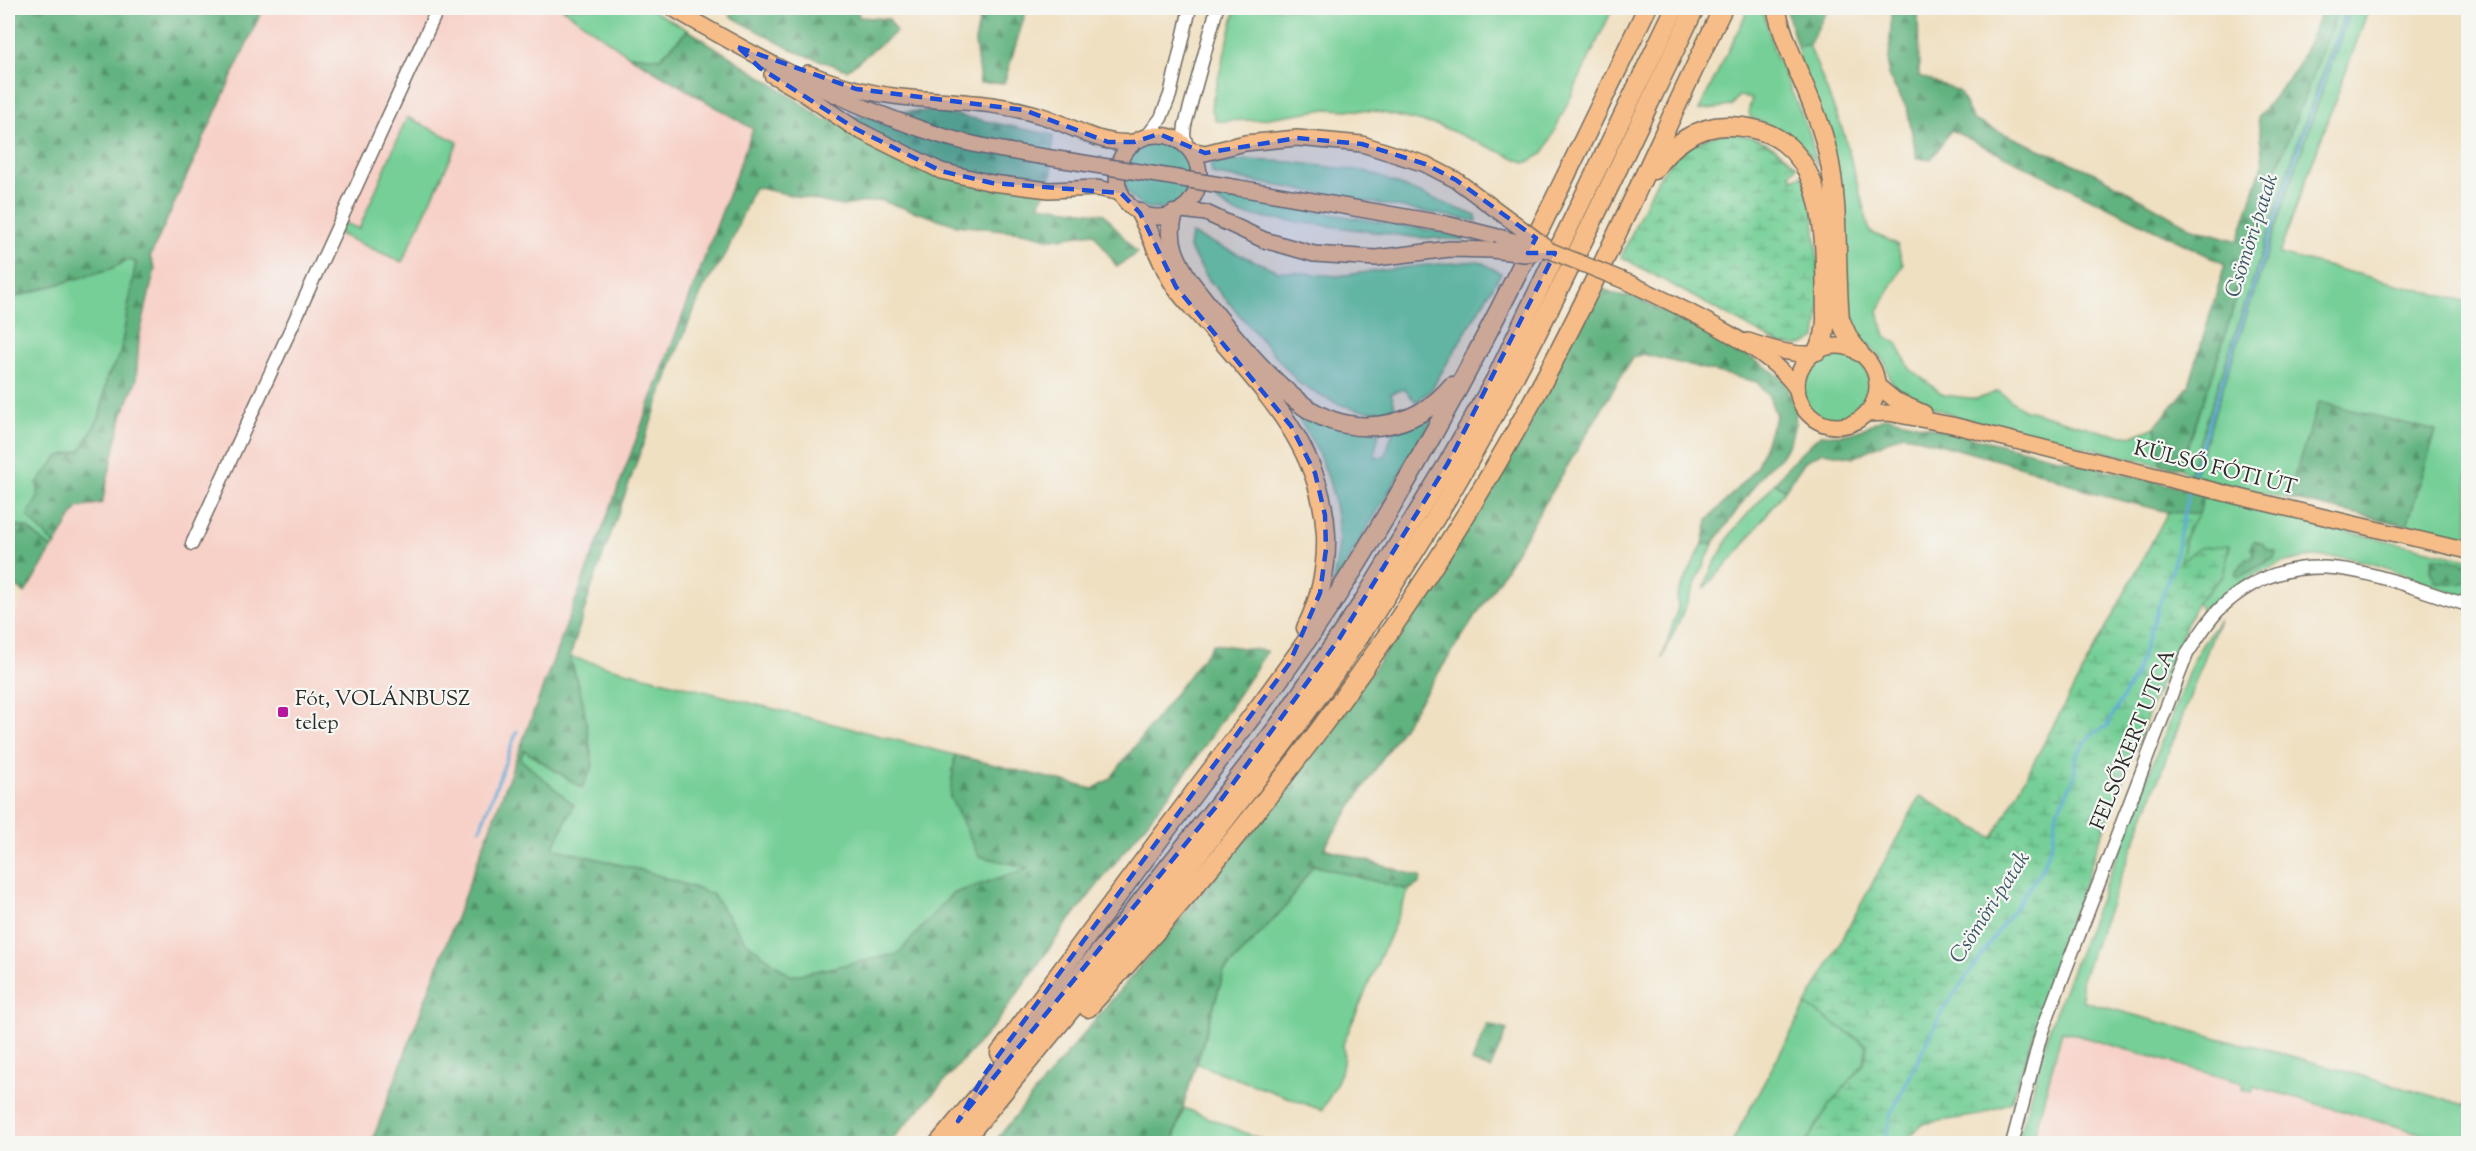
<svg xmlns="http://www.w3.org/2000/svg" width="2476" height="1151" font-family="'Sorts Mill Goudy',serif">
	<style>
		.built { fill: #f7d1c8 }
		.grass { fill: #75cf96; stroke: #507d60; stroke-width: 1.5 }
		.forest { fill: url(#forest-firs); stroke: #466e55; stroke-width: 1.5 }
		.wetland { fill: url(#wetland-marsh); stroke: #507d60; stroke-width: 1.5 }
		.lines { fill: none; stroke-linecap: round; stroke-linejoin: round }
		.stream { stroke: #5eabd7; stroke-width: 3 }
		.minor-casing { stroke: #706a60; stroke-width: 15 }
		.major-casing { stroke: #706a60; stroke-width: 18 }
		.highway-casing { stroke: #706a60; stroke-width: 21 }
		.minor { stroke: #fff; stroke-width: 12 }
		.major { stroke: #f7bd88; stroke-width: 15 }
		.highway { stroke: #f7bd88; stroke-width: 18 }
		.major-bridge-casing { stroke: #706a60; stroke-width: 18; stroke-linecap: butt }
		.major-bridge { stroke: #f7bd88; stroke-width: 15 }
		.marked { fill: #1d4ed8; fill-opacity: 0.2; stroke: #1d4ed8; stroke-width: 4.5; stroke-dasharray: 12 8; stroke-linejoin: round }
		.poi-dot { fill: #b5179e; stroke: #f6f6f2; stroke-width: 2 }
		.labels { text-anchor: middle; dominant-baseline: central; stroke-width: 4.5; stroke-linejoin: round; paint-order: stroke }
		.street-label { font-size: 21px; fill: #2b2b2b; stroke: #f6f6f2 }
		.poi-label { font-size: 21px; fill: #2b2b2b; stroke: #f6f6f2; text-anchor: start }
		.water-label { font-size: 22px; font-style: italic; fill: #3d5867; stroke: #f6f6f2 }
	</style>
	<defs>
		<pattern id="forest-firs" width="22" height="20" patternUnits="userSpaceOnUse" patternTransform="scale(1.5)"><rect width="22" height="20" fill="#60b27f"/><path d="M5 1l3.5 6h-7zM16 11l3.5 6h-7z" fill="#4f9168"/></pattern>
		<pattern id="wetland-marsh" width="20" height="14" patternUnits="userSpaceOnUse" patternTransform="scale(1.5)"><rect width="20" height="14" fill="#75cf96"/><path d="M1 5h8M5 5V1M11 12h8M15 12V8" fill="none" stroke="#60a87b"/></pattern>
	</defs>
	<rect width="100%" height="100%" fill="#f6f6f2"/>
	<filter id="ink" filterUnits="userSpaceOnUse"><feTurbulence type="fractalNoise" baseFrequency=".0167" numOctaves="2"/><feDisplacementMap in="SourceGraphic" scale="12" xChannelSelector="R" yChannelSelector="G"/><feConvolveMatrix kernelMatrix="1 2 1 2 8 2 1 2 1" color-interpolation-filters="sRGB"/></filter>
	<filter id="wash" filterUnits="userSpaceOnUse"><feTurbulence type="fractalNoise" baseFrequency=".008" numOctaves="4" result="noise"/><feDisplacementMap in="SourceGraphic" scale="24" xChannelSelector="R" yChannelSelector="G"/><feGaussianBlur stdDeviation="1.35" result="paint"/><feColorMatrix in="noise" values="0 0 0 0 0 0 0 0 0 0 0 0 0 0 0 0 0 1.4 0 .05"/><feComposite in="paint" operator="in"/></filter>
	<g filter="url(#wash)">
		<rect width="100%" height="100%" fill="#f0e0c2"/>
		<!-- built -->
		<g class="built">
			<path d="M 263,8 L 562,8 L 628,55 L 753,129 L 371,1143 L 8,1144 L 8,624 L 77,508 L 102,503 L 122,416 L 136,381 L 139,338 L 155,268 L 150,257 Z"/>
			<path d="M 2061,1031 L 2244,1083 L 2252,1092 L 2254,1086 L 2455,1143 L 2032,1144 Z"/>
		</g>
		<!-- grass -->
		<g class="grass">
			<path d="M 562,8 L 648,8 L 688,30 L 660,58 L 628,55 Z"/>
			<path d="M 1236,8 L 1613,8 L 1544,153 L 1526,163 L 1440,126 L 1374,111 L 1326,109 L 1256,120 L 1216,121 L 1211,107 Z"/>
			<path d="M 1749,8 L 1762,8 L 1776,56 L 1810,134 L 1817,166 C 1804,140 1775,128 1750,117 L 1749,109 L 1752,98 L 1738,96 L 1732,106 L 1699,110 Z"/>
			<path d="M 2339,8 L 2347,8 L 2299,139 L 2189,475 L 2180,468 L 2213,374 L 2274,175 Z"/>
			<path d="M 2351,8 L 2369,8 L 2279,254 L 2468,302 L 2468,540 L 2328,507 L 2239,488 L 2194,476 L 2282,207 Z"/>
			<path d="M 1809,45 L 1844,134 L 1870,232 L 1897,244 L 1903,265 L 1878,311 L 1885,337 L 1896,342 L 1910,369 L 1944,395 L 1978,399 L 1998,391 L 2023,409 L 2107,433 L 2133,436 L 2155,427 L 2161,465 L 1961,418 L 1903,396 L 1891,381 L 1885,363 L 1872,348 L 1855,335 L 1848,316 L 1846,277 L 1797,46 Z"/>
			<path d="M 407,117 L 458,142 L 402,262 L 339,234 L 343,222 L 359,229 Z"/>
			<circle cx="1157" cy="175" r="34"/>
			<path d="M 1249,160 L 1291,162 L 1368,172 L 1476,216 L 1477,221 L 1212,174 L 1211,163 Z"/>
			<path d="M 1210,194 L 1464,236 L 1465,240 L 1413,237 L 1237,214 L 1215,200 Z"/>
			<path d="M 1191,234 L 1278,271 L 1337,276 L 1417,266 L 1479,261 L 1501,273 L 1431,390 L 1416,402 L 1404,389 L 1391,393 L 1395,407 C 1366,420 1325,400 1300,384 L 1209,280 L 1189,248 Z"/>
			<path d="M 127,260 L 136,261 L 120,355 L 107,377 L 100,416 L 81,450 L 58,457 C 51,471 44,485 38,499 C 36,506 30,509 28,517 L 55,545 L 52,549 L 27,528 L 8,523 L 8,299 L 113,268 Z"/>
			<circle cx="1836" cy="387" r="34"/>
			<path d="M 1292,408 L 1329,425 L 1379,432 L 1374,456 L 1385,457 L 1393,431 L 1436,413 L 1332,587 C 1334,572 1339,556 1339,541 C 1338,490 1320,449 1292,408 Z"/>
			<path d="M 1775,483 L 1785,490 L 1735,556 L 1704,588 L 1712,568 L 1732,532 Z"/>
			<path d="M 2204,493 L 2345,531 L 2468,559 L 2468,597 L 2454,594 C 2424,583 2394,568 2362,561 C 2300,546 2246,570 2205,616 L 2197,602 L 2223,576 L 2179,563 L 2188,528 L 2199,514 Z"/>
			<path d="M 1703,544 L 1713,544 L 1662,659 L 1678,608 L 1677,596 Z"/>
			<path d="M 2219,620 L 2081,982 L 2083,1001 L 2236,1043 L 2256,1046 L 2468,1106 L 2468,1143 L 2455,1143 L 2254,1086 L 2252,1092 L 2242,1089 L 2243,1083 L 2062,1031 L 2032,1143 L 2017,1144 L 2049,1029 L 2195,656 Z"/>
			<path d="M 570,657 L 955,755 L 950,797 L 1030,868 L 952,894 L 899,954 L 791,976 L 745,941 L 712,894 L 645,871 L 552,848 L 520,759 L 524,750 L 582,788 L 583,702 Z"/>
			<path d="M 1313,865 L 1409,890 L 1343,1044 C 1347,1069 1334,1089 1322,1110 L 1197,1064 L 1224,972 L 1287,905 Z"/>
			<path d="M 1806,1005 L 1867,1045 L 1864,1064 L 1828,1107 L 1806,1143 L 1731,1144 Z"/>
			<path d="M 1184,1108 L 1270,1143 L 1172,1144 Z"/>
		</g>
		<!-- forest -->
		<g class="forest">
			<path d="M 8,8 L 263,8 L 150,257 L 155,268 L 139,338 L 136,381 L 122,416 L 102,503 L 77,508 L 55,545 L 28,517 C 32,500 42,503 37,483 L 58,457 L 81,450 L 100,416 L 107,377 L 120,355 L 136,262 L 127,260 L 113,268 L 8,299 Z"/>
			<path d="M 733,8 L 857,8 L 859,17 L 889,19 L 896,32 L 847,70 L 794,51 L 730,16 Z"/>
			<path d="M 982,8 L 1027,8 L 1004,83 L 980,83 L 975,42 Z"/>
			<path d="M 1786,8 L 1828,8 L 1809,45 L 1797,46 Z"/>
			<path d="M 1892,8 L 1918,8 L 1919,76 L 1959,91 L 1973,120 L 2101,176 L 2190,227 L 2238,241 L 2263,162 L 2258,117 L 2297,68 L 2323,8 L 2339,8 L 2274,175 L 2213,374 L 2180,468 L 2161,465 L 2155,427 L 2189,386 L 2225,264 L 1951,130 L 1931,159 L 1917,158 L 1907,108 L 1888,76 Z"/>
			<path d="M 688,30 L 782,90 L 825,120 L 890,112 L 937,111 L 1053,135 L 1052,174 L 1039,205 L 1104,214 L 1137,253 L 1117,267 L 1094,233 L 1052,239 L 1023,232 L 957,225 L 879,200 L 842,206 L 754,187 L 727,252 L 703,289 L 674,358 L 591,589 L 570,657 L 583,702 L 593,766 L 582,788 L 524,750 L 520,759 L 574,805 L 553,848 L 645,871 L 712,894 L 745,941 L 791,976 L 898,954 L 952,894 L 1029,868 L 979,856 L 950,797 L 955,755 L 1093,789 L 1110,779 L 1213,644 L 1267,651 L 1192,765 L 1063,929 L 998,1021 L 889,1143 L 371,1144 L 753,129 L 628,55 L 660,58 Z"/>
			<path d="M 1599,287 L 1626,298 L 1628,294 L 1729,344 L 1771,370 L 1784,380 L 1789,392 L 1796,411 L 1795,423 L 1790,442 L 1780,458 L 1767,468 L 1713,544 L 1703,544 L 1708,520 L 1756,468 L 1776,416 L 1769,396 L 1757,382 L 1643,354 L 1632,358 L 1499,580 L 1324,848 L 1421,877 L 1420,883 L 1409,890 L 1313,865 L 1287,905 L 1224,972 L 1172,1143 L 993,1144 C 1085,1029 1182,919 1274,805 C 1317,752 1356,695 1394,639 Z"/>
			<path d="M 2319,402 L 2436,431 L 2407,525 L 2287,498 Z"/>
			<path d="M 1887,417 L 2204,493 L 2199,514 L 2168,512 L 2096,494 L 2037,471 L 1903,434 L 1854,457 L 1823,452 L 1805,461 L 1785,490 L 1775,483 L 1789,465 L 1820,435 C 1833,435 1848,436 1860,430 C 1870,426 1876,420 1887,417 Z"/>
			<path d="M 8,523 L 27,528 L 52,549 L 25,593 L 8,581 Z"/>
			<path d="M 2253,541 L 2264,544 L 2267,549 L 2276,552 L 2274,559 L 2239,577 L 2235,575 L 2246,558 L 2252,558 L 2254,554 L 2251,548 Z"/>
			<path d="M 2433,557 L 2464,563 L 2468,569 L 2468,580 L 2461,584 L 2436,582 L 2430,571 Z"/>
			<path d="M 1487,1024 L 1507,1030 L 1490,1069 L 1472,1062 Z"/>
		</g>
		<!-- wetland -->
		<g class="wetland">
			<path d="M 2347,8 L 2351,8 L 2282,207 L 2194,476 L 2189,475 L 2299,139 Z"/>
			<path d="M 1725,133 C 1761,136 1771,143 1797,166 L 1790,174 L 1793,179 L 1802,175 L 1812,196 L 1821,298 L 1816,338 C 1802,348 1794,347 1778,343 L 1621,257 C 1638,223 1651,179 1679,153 C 1692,142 1710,137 1725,133 Z"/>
			<path d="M 2168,512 L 2199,514 L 2188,528 L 2180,562 L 2199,548 L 2230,545 L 2223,576 L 2197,602 L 2158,689 L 2096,850 L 2011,1102 L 1979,1115 L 1922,1124 L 1904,1143 L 1806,1143 L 1828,1107 L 1864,1064 L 1867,1045 L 1806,1005 L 1920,796 L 1993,838 Z"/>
		</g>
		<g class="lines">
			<!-- stream -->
			<g class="stream">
				<path d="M 2192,476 L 2301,140 L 2349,8"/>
				<path d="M 480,829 L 517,731"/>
				<path d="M 1885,1144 L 1890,1116 L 1943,1010 L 2042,869 L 2053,840 L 2057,811 L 2074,779 L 2076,756 L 2091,735 L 2107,726 L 2135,675 L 2174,562 L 2189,489"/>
			</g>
		</g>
	</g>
	<g filter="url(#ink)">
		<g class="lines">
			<!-- minor casing -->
			<g class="minor-casing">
				<g id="minor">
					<path d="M 1148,135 L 1161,118 L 1170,95 L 1190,8"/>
					<path d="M 1187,146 L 1184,135 L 1185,125 L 1217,8"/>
					<path d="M 192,544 L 438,8"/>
					<path d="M 2012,1144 L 2042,1031 L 2187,654 C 2199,636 2210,617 2226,603 C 2304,535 2385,581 2468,605"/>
				</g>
			</g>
			<!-- major casing -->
			<g class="major-casing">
				<g id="major">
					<path d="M 672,8 C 754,56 839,102 930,132 C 977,148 1027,154 1077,162"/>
					<path d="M 808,73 C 840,86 876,95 911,98 C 955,102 999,102 1042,116 C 1074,126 1099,146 1134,142"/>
					<path d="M 772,75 L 800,91 L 856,129 L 941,171 L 992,183 L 1049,190 L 1097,188 L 1121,193"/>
					<circle cx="1158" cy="176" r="41"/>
					<path d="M 1191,150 L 1205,153 L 1245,143 L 1297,138 L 1362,144 L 1425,164 L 1456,180 L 1513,222"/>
					<path d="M 1239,188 L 1446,224 L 1502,238"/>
					<path d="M 1182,210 L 1206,213 L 1264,240 L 1314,254 L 1376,258 L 1450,249 L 1492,250"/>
					<path d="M 1632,284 C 1677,306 1768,346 1796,388"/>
					<path d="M 1748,341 C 1770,348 1789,355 1812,354"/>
					<circle cx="1837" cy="386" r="40"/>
					<path d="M 1878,386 L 1895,400 L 1924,413"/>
					<path d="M 1867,414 L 1888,413 L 1952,425 L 2244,498 L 2468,551"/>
				</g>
			</g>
			<!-- highway casing -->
			<g class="highway-casing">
				<g id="highway">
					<path d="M 1776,8 C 1788,59 1817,103 1828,154 C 1840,207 1835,266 1840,319 L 1849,339 L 1859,352"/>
					<path d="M 1654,170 C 1671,145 1698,125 1729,126 C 1835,128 1824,245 1826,320 L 1824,336 L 1817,351"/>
					<path d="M 1140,213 C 1153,237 1161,264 1176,287 C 1185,300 1198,312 1209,325 C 1263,390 1322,446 1326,535 C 1327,567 1320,600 1306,628"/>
					<path d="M 1174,214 C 1165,239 1176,260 1189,281 C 1220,321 1264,377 1304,406 C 1352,440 1416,430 1452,386"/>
					<path d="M 1088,1008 C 1253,827 1397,640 1518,427 C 1595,291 1655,148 1723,8"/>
					<path d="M 1000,1053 C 1067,964 1133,874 1200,785 C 1250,719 1301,653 1345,583 C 1461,400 1553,203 1647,8"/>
					<path d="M 938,1144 L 1124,923 L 1215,808 L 1280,724 L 1361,605 L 1448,463 L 1495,380 L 1675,8"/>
					<path d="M 961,1144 C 1095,977 1238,817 1358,639 C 1395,583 1433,525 1466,466 C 1550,317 1621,161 1695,8"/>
				</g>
			</g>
			<!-- minor -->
			<use href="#minor" class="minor"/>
			<!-- major -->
			<use href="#major" class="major"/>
			<!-- highway -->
			<use href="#highway" class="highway"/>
			<!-- major-bridge casing -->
			<g class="major-bridge-casing">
				<g id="major-bridge">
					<path d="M 1077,162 L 1239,188"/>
					<path d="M 1513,222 L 1546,247"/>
					<path d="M 1502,238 L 1551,251 L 1632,284"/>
					<path d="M 1492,250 L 1524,254 L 1536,253"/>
				</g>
			</g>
			<!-- major-bridge -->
			<use href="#major-bridge" class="major-bridge"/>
		</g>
	</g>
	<!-- marked area -->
	<path class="marked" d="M 738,47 L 856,89 L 1024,110 L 1108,142 L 1134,142 L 1159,134 L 1205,153 L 1297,138 L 1362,144 L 1425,164 L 1456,180 L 1536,238 L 1528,253 L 1555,253 L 1448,463 L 1339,639 L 1215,808 L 958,1121 L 986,1072 L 1289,664 L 1320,593 L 1326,549 L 1325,515 L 1315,473 L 1291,426 L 1176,287 L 1140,213 L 1121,193 L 992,183 L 941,171 L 856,129 L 760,68 Z"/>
	<!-- markers -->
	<rect class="poi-dot" x="277" y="706" width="12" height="12" rx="3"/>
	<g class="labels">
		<!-- street labels -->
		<g class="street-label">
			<text transform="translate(2215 469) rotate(14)">KÜLSŐ FÓTI ÚT</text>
			<text transform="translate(2134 740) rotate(-68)">FELSŐKERT UTCA</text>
		</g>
		<!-- poi labels -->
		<g class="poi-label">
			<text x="295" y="700">Fót, VOLÁNBUSZ<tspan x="295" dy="24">telep</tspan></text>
		</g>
		<!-- water labels -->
		<g class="water-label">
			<text transform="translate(2253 236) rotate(-72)">Csömöri-patak</text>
			<text transform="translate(1991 908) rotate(-57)">Csömöri-patak</text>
		</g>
	</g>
	<!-- margin -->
	<rect width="2476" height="1151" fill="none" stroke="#f6f6f2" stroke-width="30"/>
</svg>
